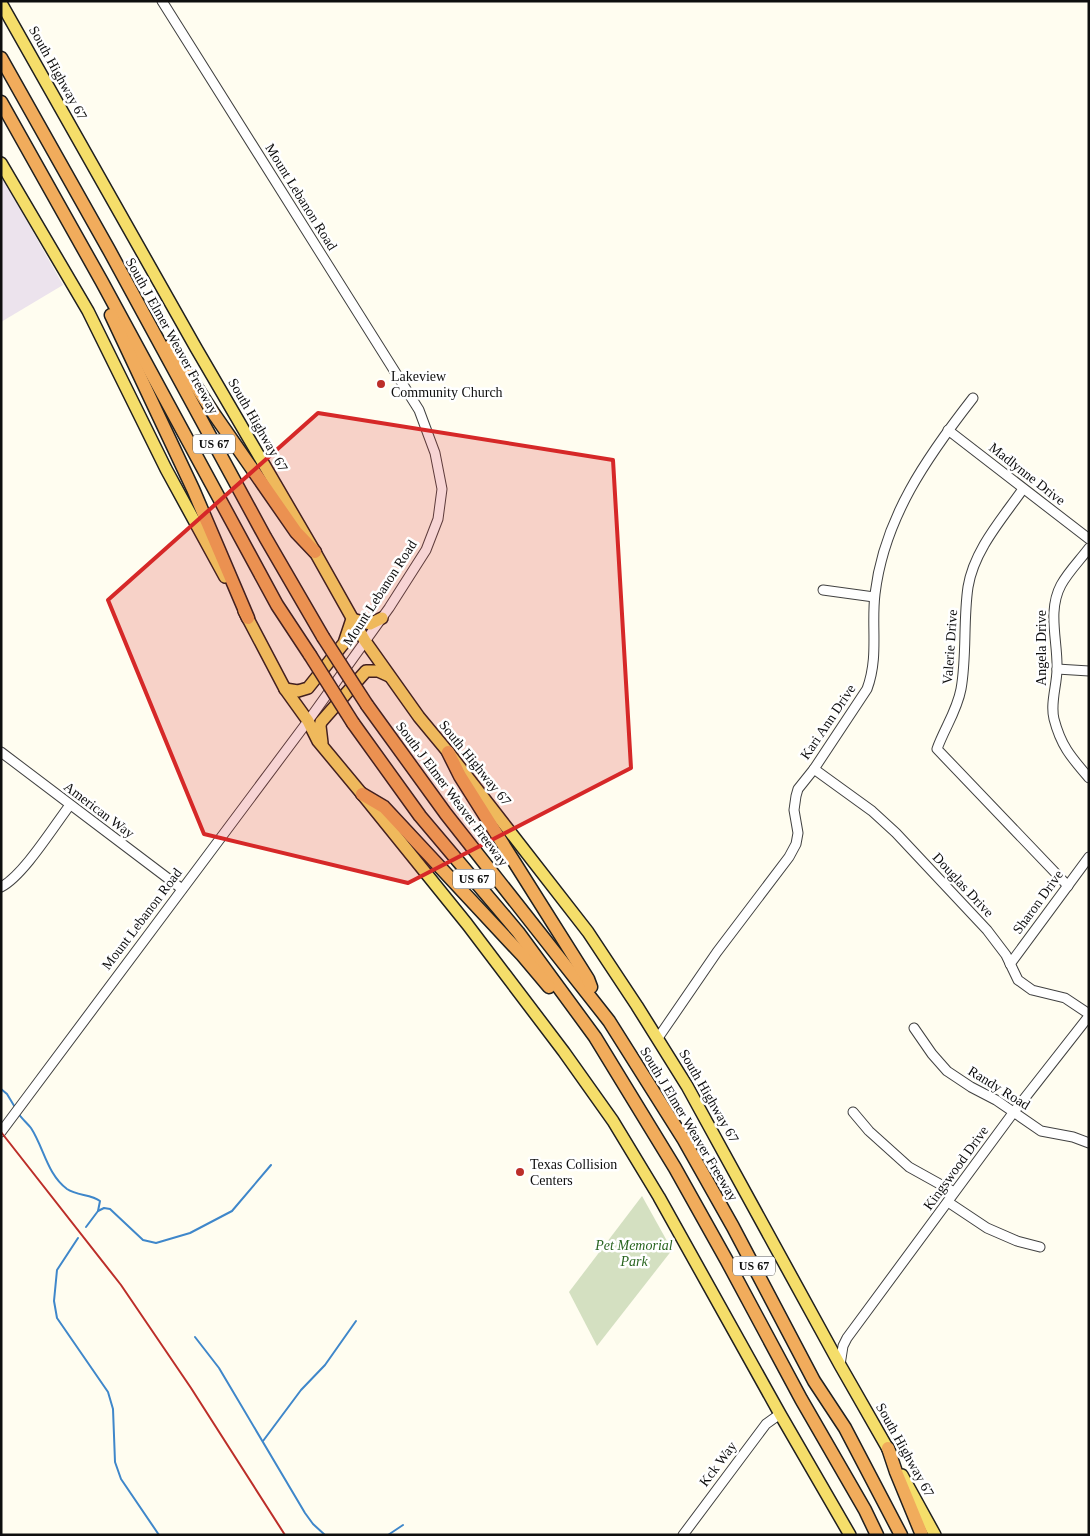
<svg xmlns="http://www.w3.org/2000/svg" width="1090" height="1536" font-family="Georgia,serif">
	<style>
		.industrial { fill: #ece3ed }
		.cemetery { fill: #d4e0c1 }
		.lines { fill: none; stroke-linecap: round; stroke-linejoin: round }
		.stream { stroke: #3f87ca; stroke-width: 2 }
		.minor-casing { stroke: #414141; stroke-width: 11 }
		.major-casing { stroke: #1f1f1f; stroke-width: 14 }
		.highway-casing { stroke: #1f1f1f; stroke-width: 15 }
		.minor { stroke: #fff; stroke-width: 9 }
		.major { stroke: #f5de6a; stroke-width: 11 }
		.highway { stroke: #f1ac5c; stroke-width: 12 }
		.rail { stroke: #bc2e29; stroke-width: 2 }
		.highway-bridge-casing { stroke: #1f1f1f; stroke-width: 15; stroke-linecap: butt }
		.highway-bridge { stroke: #f1ac5c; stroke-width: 12 }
		.marked { fill: #d62828; fill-opacity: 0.2; stroke: #d62828; stroke-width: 4; stroke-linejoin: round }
		.poi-dot { fill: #bc2e29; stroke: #fff; stroke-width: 2 }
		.labels { text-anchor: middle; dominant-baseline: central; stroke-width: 5; stroke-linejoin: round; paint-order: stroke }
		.shield { fill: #fff; stroke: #565656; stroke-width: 1 }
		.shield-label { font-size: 12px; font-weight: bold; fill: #0e0e0e }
		.street-label { font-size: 14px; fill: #0e0e0e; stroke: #fff }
		.poi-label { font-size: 14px; fill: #0e0e0e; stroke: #fff; text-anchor: start }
		.park-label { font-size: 14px; font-style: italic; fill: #296520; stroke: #fff }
	</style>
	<rect width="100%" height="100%" fill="#fffdf0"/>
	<!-- industrial -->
	<path class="industrial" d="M 1,175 L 63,285 L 1,322 Z"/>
	<!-- cemetery -->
	<path class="cemetery" d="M 642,1196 L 672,1250 L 597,1346 L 569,1292 Z"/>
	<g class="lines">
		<!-- stream -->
		<g class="stream">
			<path d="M 1,1089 L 7,1094 L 16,1109"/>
			<path d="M 18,1113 C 22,1119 27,1123 31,1128 C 44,1148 47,1174 67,1189 C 77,1196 91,1194 100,1201 L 98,1211 L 86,1227"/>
			<path d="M 98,1211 L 104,1208 L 110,1209 L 143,1240 L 156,1243 L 190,1233 L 232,1211 L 271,1165"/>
			<path d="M 78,1238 L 57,1270 L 54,1301 L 57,1318 L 108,1392 L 113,1409 L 115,1462 L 121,1479 L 159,1535"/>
			<path d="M 195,1337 L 219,1368 L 305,1513 L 313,1524 L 325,1535"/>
			<path d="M 263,1441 L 301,1390 L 325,1365 L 356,1321"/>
			<path d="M 388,1535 L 403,1525"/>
		</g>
		<!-- minor casing -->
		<g class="minor-casing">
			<g id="minor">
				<path d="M 948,430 L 1089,539"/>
				<path d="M 1023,489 C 1002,519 974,550 968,587 C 963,621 967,656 961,689 C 957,711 944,729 937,749 L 1068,886"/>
				<path d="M 1089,548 C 1080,560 1068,572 1061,585 C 1047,611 1058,642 1057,669 C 1057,685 1050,703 1054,719 C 1061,746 1071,757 1089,778"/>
				<path d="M 823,590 L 874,597"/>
				<path d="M 1057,669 L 1089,671"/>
				<path d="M 1,752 L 182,889"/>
				<path d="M 814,769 L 872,811 L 896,833 L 987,930 L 1006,955 L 1018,980 L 1032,990 L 1065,998 L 1089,1014"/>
				<path d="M 1,887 C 23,876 54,826 70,805"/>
				<path d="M 1010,964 L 1089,857"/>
				<path d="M 914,1028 L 932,1054 L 947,1071 L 971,1087 L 996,1100 L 1041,1131 L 1073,1137 L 1089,1143"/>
				<path d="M 658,1038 L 717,952 L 789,857 L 796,844 L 798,833 L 794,810 L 796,796 L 798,789 L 814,769 L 867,689 C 879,657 871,626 875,594 C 884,518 927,457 973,398"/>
				<path d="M 853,1112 L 869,1131 L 909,1167 L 954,1192"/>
				<path d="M 1,1132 L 308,721 L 389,608 L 426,550 L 438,519 L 442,489 L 435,453 L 419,410 L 162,1"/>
				<path d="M 948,1202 L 987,1228 L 1017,1241 L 1040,1247"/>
				<path d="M 840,1365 L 843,1346 L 847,1338 L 1013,1113 L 1089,1016"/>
				<path d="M 683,1535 L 766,1424 L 780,1414"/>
			</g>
		</g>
		<!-- major casing -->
		<g class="major-casing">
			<g id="major">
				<path d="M 1,3 L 196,348 L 315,552 L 365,641 L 419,717 L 448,752 L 588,932 L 637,1006 L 687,1086 L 840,1365 L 892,1456"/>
				<path d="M 1,163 L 88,311 L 166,469 L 225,577"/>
				<path d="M 244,611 L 285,689 L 308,721 L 318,741 L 362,794 L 467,924 L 564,1052 L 613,1121 L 659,1197 L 780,1414 L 850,1535"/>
				<path d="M 285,689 L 298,691 L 308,688 L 344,643 L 352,619 L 370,624 L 382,618"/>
				<path d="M 322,743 L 320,726 L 321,722 L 366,671 L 378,671 L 389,676"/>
				<path d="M 902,1475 L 935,1535"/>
			</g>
		</g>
		<!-- highway casing -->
		<g class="highway-casing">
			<g id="highway">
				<path d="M 1,58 L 109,250 L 265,537 L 323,637"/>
				<path d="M 1,102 L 102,282 L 277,605 L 310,655"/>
				<path d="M 111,315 L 193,489 L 248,618"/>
				<path d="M 170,346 L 214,414 L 296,532 L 315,552"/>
				<path d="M 367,705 L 446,814 L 609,1021 L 684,1140 L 733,1227 L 814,1381 L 845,1428 L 901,1535"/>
				<path d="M 353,723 L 420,816 L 518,932 L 595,1037 L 675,1168 L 727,1261 L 801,1399 L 865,1510 L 877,1535"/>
				<path d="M 448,752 L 460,776 L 588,979 L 591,987"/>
				<path d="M 362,794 L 384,807 L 522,955 L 549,987"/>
				<path d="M 888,1448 L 896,1472 L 922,1535"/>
			</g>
		</g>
		<!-- minor -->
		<use href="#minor" class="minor"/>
		<!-- major -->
		<use href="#major" class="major"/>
		<!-- highway -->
		<use href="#highway" class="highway"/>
		<!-- rail -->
		<path class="rail" d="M 1,1132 L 121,1285 L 191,1388 L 285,1535"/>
		<!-- highway-bridge casing -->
		<g class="highway-bridge-casing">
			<g id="highway-bridge">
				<path d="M 323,637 L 367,705"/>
				<path d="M 310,655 L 353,723"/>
			</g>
		</g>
		<!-- highway-bridge -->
		<use href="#highway-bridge" class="highway-bridge"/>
	</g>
	<!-- marked area -->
	<path class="marked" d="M 318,413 L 613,460 L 631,768 L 408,883 L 204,834 L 108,600 Z"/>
	<!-- markers -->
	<g class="poi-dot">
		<circle cx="381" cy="384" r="5"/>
		<circle cx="520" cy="1172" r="5"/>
	</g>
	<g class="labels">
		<!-- shield labels -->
		<g class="shield">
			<rect x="193" y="434.5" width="42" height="19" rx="4"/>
			<rect x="453" y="869.5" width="42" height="19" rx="4"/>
			<rect x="733" y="1256.5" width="42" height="19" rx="4"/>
		</g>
		<g class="shield-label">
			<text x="214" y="444">US 67</text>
			<text x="474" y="879">US 67</text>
			<text x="754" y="1266">US 67</text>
		</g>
		<!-- street labels -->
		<g class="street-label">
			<text transform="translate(58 73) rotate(61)">South Highway 67</text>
			<text transform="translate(301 197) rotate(58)">Mount Lebanon Road</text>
			<text transform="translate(172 336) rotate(61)">South J Elmer Weaver Freeway</text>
			<text transform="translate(258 425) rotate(60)">South Highway 67</text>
			<text transform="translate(1027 474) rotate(38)">Madlynne Drive</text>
			<text transform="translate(380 593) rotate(-57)">Mount Lebanon Road</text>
			<text transform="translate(950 647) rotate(-86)">Valerie Drive</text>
			<text transform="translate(1041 648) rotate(-90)">Angela Drive</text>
			<text transform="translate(828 722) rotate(-56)">Kari Ann Drive</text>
			<text transform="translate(475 763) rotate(51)">South Highway 67</text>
			<text transform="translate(452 794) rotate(53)">South J Elmer Weaver Freeway</text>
			<text transform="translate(99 810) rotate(37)">American Way</text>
			<text transform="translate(963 885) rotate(47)">Douglas Drive</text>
			<text transform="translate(1038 902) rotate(-54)">Sharon Drive</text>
			<text transform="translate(142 919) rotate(-53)">Mount Lebanon Road</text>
			<text transform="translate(999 1088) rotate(32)">Randy Road</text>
			<text transform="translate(709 1096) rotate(60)">South Highway 67</text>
			<text transform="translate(689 1124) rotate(59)">South J Elmer Weaver Freeway</text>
			<text transform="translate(956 1168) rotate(-54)">Kingswood Drive</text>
			<text transform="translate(905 1450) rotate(61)">South Highway 67</text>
			<text transform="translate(718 1464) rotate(-53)">Kck Way</text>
		</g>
		<!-- poi labels -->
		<g class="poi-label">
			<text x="391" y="376">Lakeview<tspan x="391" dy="16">Community Church</tspan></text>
			<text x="530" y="1164">Texas Collision<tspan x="530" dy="16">Centers</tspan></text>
		</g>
		<!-- park labels -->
		<g class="park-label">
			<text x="634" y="1245">Pet Memorial<tspan x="634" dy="16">Park</tspan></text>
		</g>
	</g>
	<!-- border -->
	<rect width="1090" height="1536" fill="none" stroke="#0e0e0e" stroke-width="5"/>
</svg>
